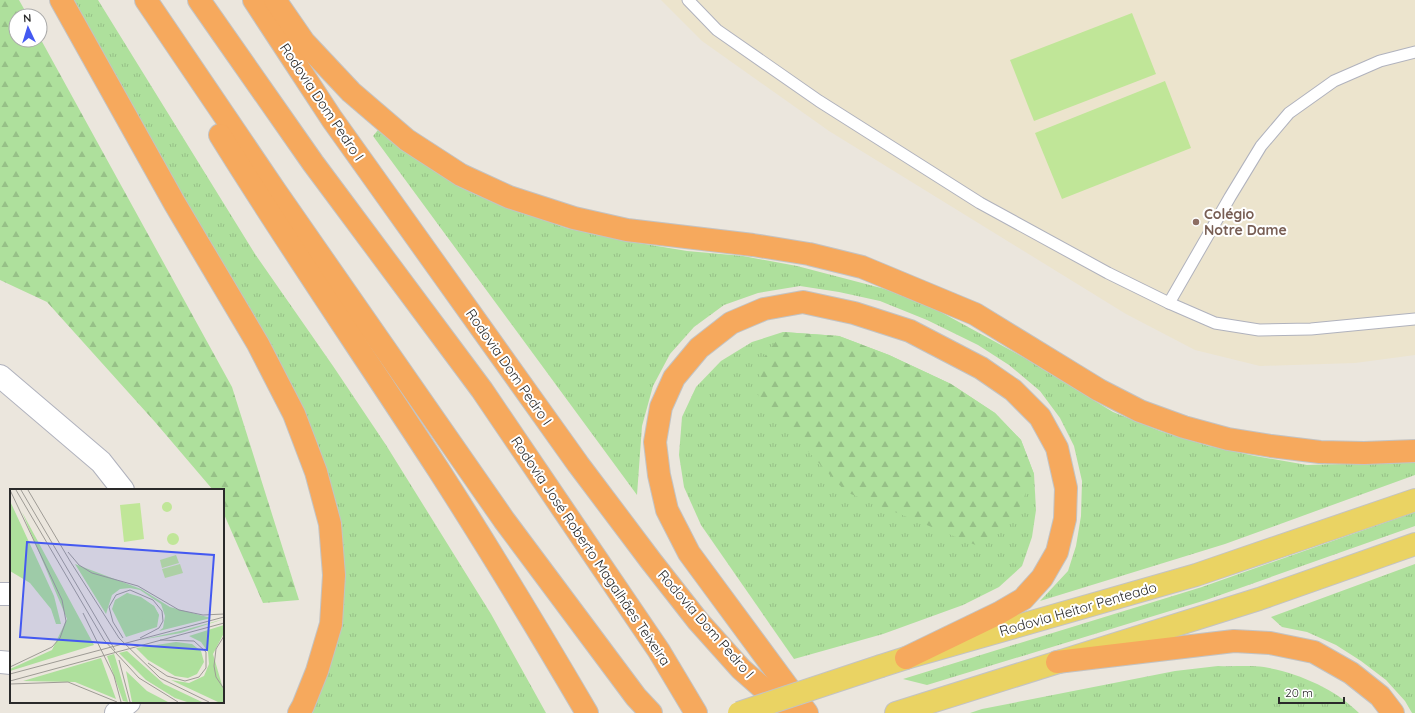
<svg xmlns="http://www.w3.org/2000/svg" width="1415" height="713" font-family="Quicksand,sans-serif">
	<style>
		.education { fill: #ece4cd }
		.grass { fill: url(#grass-tufts) }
		.forest { fill: url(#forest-firs) }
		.pitch { fill: #c0e698 }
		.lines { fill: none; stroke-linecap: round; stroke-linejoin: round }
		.lane-casing { stroke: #b0b2bd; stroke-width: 13 }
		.street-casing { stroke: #b0b2bd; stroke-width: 24 }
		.primary-casing { stroke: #c3c3c3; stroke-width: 24 }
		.highway-casing { stroke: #c3c3c3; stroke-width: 24 }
		.lane { stroke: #fff; stroke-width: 11 }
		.street { stroke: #fff; stroke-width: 22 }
		.primary { stroke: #ead363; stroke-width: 22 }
		.highway { stroke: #f6a95d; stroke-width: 22 }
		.primary-bridge-casing { stroke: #c3c3c3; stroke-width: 24; stroke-linecap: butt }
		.primary-bridge { stroke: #ead363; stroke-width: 22 }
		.education-dot { fill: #8d6e63; stroke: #fff; stroke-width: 1.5 }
		.labels { text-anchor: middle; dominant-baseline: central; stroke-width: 4; stroke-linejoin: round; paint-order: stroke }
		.street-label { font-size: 14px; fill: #2a2a2a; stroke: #fff }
		.education-label { font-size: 14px; font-weight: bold; fill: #785e54; stroke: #fff; text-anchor: start }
		.inset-road { fill: none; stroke: #9e9b95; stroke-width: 1 }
		.view { fill: #4459f1; fill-opacity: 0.15; stroke: #4459f1; stroke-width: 2 }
		.inset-edge { fill: none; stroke: #2a2a2a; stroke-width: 2 }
	</style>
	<defs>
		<pattern id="grass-tufts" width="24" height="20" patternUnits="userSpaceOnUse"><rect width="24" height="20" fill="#aee09c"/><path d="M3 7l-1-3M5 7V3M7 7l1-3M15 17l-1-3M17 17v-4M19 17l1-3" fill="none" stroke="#96c087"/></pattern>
		<pattern id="forest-firs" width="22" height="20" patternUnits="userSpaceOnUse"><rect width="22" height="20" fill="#aee09c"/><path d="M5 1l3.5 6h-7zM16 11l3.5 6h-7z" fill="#96c087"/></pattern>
	</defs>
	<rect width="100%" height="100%" fill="#ebe6dd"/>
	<!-- education -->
	<path class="education" d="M 661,0 L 1415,0 L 1415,355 L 1355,363 L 1260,366 L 1195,350 L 1126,314 L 829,131 L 702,41 Z"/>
	<!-- grass -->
	<g class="grass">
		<path d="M 72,0 L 98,0 L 255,254 L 333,366 L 386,445 L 491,614 L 546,713 L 308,713 L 338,636 L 344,595 L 344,553 L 338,509 L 326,467 L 307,420 Z"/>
		<path d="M 378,130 L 426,163 L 516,209 L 566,228 L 621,240 L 687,251 L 743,256 L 797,266 L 885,289 L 937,310 L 1023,357 L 1113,412 L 1160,431 L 1209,446 L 1255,456 L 1307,465 L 1415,462 L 1415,475 L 1225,544 L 1040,601 L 1068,571 L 1076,546 L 1081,516 L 1082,481 L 1074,446 L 1060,418 L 1040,391 L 1009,365 L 978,345 L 927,320 L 880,301 L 839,292 L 800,286 L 758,293 L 724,305 L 694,327 L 670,354 L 653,386 L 642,426 L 637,495 L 373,136 Z"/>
		<path d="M 783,332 L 839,336 L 889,355 L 951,384 L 995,413 L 1021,440 L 1034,474 L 1036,510 L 1032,537 L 1022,566 L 999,587 L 963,605 L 883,634 L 794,659 L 701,525 L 684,487 L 679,455 L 682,417 L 696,387 L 721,361 L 752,342 Z"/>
		<path d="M 1415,512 L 1415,526 L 1206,600 L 927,685 L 903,679 L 1202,587 Z"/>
		<path d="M 1415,564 L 1415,713 L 1412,713 L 1405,701 L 1386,680 L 1361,661 L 1336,645 L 1307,632 L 1282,627 L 1271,617 Z"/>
		<path d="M 1218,666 C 1233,667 1249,665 1264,667 C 1298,673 1334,688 1359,713 L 970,713 L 982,709 L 1175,671 Z"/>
	</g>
	<!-- forest -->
	<g class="forest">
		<path d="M 0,0 L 19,0 L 28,16 L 16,16 L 16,40 L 40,40 L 40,38 L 232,387 L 299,600 L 263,603 L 223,512 L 223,490 L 213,490 L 155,422 L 47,302 L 0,280 Z"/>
		<path d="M 783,332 L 839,336 L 889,355 L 951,384 L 995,413 L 1021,440 L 1034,474 L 1013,522 L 978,546 L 846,492 L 758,398 L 761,361 Z"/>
	</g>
	<!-- pitch -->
	<g class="pitch">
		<path d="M 1132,13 L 1156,74 L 1034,121 L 1010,60 Z"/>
		<path d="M 1165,81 L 1191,148 L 1062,199 L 1035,133 Z"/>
	</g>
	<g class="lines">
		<!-- lane casing -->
		<g class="lane-casing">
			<g id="lane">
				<path d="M 688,0 L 717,30 L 819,101 L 980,203 L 1108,273 L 1169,303 L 1215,323 L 1259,330 L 1311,329 L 1415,319"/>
				<path d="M 1169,303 L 1230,197 L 1261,146 L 1289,113 L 1334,81 L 1380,61 L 1415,52"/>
			</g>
		</g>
		<!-- street casing -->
		<g class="street-casing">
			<g id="street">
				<path d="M 0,376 L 101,462 L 123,490"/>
				<path d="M 0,594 L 11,594"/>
				<path d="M 0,662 L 11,663"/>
				<path d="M 116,713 L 129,702"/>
			</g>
		</g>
		<!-- primary casing -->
		<g class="primary-casing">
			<g id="primary">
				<path d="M 881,666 L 906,658 L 1196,575 L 1415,500"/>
				<path d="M 896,713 L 1259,599 L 1415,544"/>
			</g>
		</g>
		<!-- highway casing -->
		<g class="highway-casing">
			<g id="highway">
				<path d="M 61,0 L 175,204 L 258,344 L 294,414 L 316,472 L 330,524 L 334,575 L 331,624 L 317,671 L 303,706 L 299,713"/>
				<path d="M 146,0 L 276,192 L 504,520 L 636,697 L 651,713"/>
				<path d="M 199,0 L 313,163 L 482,390 L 659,651 L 696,713"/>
				<path d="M 254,0 L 332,119 L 578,464 L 651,561 L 698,621 L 741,669 L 790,712"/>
				<path d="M 275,0 L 304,42 L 351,92 L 407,140 L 461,175 L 509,197 L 574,218 L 627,230 L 753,245 L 809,254 L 862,267 L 975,314 L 1099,390 L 1140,411 L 1184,427 L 1228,439 L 1271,446 L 1320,452 L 1364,453 L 1415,451"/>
				<path d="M 220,135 C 290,248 366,358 438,469 C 490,550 539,631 587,713"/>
				<path d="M 1057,662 L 1234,641 L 1270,643 L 1314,652 L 1351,673 L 1380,696 L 1393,713"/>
				<path d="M 807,713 L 689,553 L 667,510 L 659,475 L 655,442 L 661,407 L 674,378 L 699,348 L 731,323 L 764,309 L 803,302 L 854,313 L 910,331 L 981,368 L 1013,390 L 1040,417 L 1057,448 L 1066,488 L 1065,519 L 1057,552 L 1042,578 L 1023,599 L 999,613 L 906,658"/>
			</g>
		</g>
		<!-- lane -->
		<use href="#lane" class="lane"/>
		<!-- street -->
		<use href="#street" class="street"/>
		<!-- primary -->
		<use href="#primary" class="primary"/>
		<!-- highway -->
		<use href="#highway" class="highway"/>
		<!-- primary-bridge casing -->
		<g class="primary-bridge-casing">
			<path id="primary-bridge" d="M 739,713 L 881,666"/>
		</g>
		<!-- primary-bridge -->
		<use href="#primary-bridge" class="primary-bridge"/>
	</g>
	<!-- markers -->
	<circle class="education-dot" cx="1196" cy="222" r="4"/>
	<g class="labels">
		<!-- street labels -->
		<g class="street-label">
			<text transform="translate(322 102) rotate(56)">Rodovia Dom Pedro I</text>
			<text transform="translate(509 367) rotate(55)">Rodovia Dom Pedro I</text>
			<text transform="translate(591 551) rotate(56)">Rodovia José Roberto Magalhães Teixeira</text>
			<text transform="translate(1078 609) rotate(-16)">Rodovia Heitor Penteado</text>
			<text transform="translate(706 624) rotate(49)">Rodovia Dom Pedro I</text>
		</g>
		<!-- education labels -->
		<g class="education-label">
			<text x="1204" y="214">Colégio<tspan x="1204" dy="16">Notre Dame</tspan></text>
		</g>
	</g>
	<!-- overview -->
	<g transform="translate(10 489)">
		<rect width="214" height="214" fill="#ebe6dd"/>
		<path d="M 12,23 L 84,156 L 0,182 L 0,180 L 42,161 L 57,130 ZM 65,75 L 131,100 L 160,118 L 201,129 L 149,142 L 153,139 L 155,127 L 151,115 L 130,101 L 120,99 L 110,100 L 102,106 L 96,125 ZM 117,104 L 144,117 L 149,126 L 147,138 L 116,148 L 102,120 L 105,111 ZM 214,130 L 171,144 L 130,151 L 170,142 ZM 214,136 L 214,144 L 203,165 L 214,203 L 214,213 L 208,213 L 161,191 L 179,194 L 194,187 L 199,175 L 198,163 L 191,153 L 179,147 ZM 166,153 L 182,155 L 191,162 L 194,173 L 187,185 L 178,189 L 165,187 L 138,171 L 126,159 ZM 117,162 L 154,195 L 192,213 L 177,213 L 165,209 L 136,191 L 109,164 ZM 104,165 L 106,171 L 118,213 L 113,212 L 97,167 ZM 91,169 L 106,210 L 65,193 L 13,192 ZM 116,182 L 137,202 L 158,213 L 122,213 Z" fill="#aee09c"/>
		<path d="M 0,12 L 44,107 L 51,135 L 46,135 L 41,120 L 20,94 L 0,82 ZM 117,104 L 131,108 L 144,117 L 149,126 L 146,132 L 141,134 L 124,126 L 113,113 Z" fill="#aee09c"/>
		<path d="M152 18a5 5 0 1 1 10 0a5 5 0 1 1-10 0ZM 130,14 L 134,50 L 114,53 L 110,16 ZM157 50a6 6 0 1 1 12 0a6 6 0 1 1-12 0ZM 166,66 L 169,74 L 152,79 L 150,71 ZM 170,75 L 173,84 L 155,89 L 152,80 Z" fill="#c0e698"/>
		<path class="inset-road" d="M 0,1 L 52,111 L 56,132 L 50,149 L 42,158 L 0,178M 6,1 L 94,151 L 129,189 L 168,213M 11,1 L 105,161M 18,1 L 60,72 L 109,149 L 150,189 L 199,213M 58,63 L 69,76 L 82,84 L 128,97 L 169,121 L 193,126 L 214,125M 73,124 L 104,187 L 111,213M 214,147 L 206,160 L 204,177 L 206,188 L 214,200M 113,149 L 103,133 L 99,118 L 106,106 L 120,101 L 143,111 L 152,122 L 153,132 L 149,139 L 130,149M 109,171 L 120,213M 138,174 L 157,187 L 175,192 L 189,188 L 196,179 L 196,163 L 184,152 L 150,151M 0,185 L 214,128M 0,192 L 214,134M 0,195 L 58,193 L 107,213"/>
		<path class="view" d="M 17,53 L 204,66 L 197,161 L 10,148 Z"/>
		<rect width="214" height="214" class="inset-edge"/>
	</g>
	<!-- north arrow -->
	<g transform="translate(28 28) rotate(356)"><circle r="19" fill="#ffffff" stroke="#aaaaaa"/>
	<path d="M0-3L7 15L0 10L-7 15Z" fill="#4459f1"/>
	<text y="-6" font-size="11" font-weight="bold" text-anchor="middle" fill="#2a2a2a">N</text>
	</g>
	<!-- scale -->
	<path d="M1279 697v6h65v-6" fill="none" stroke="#2a2a2a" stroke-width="2"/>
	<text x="1285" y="697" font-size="12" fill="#2a2a2a" stroke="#ffffff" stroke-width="3" paint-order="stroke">20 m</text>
</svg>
